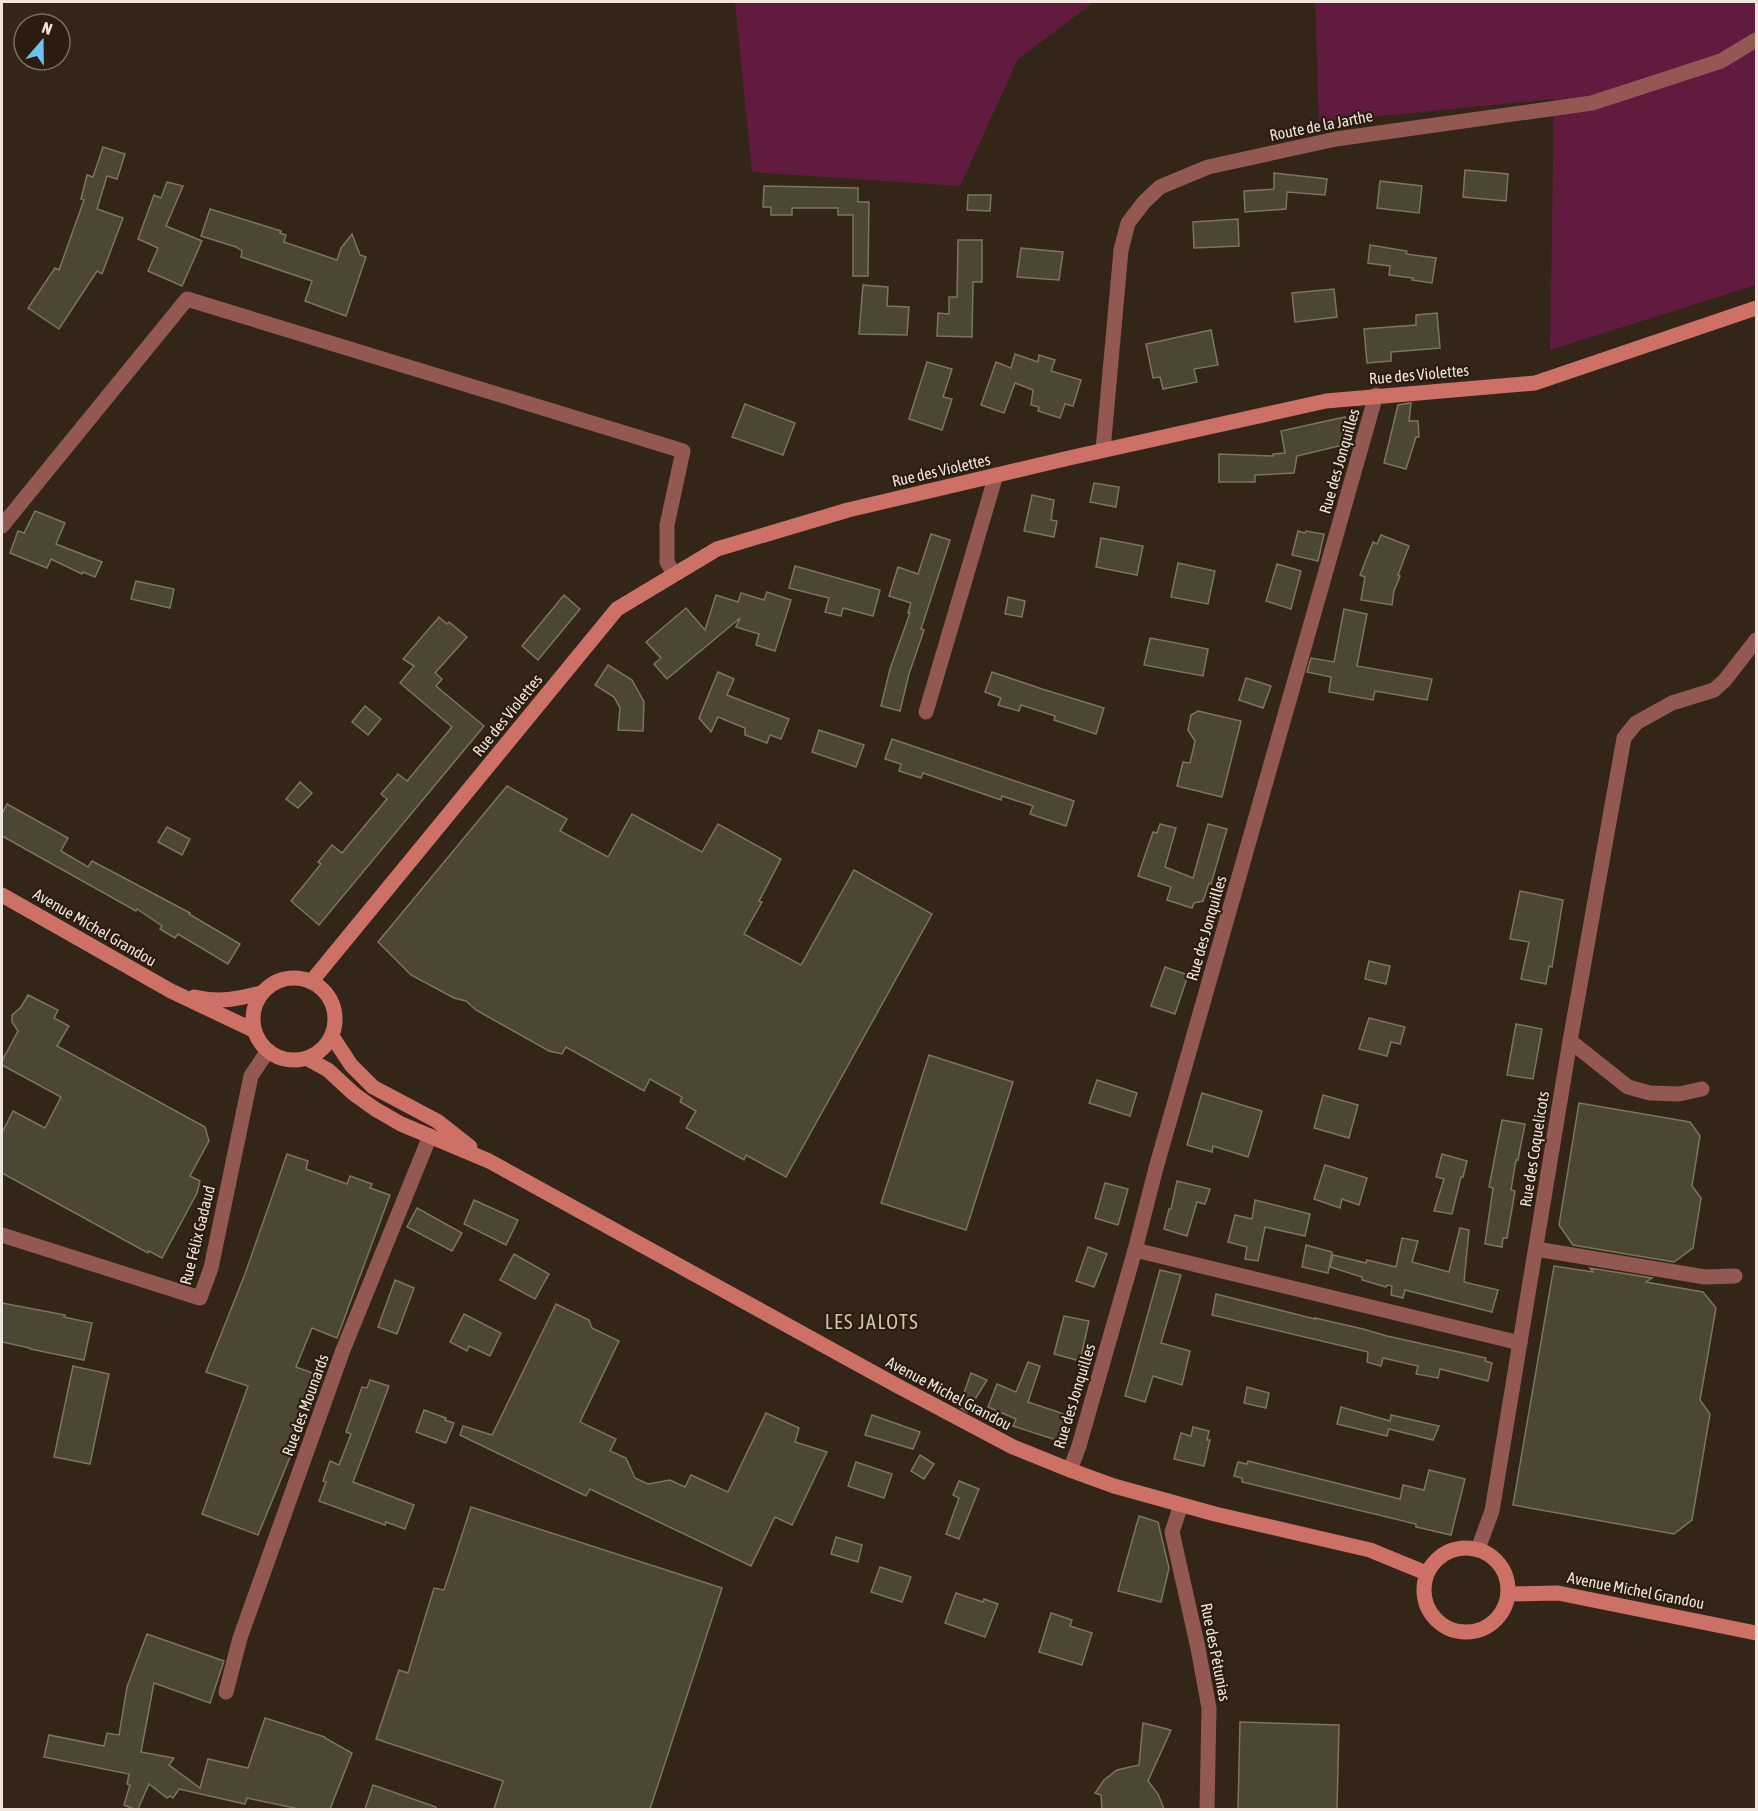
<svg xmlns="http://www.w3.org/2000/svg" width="1758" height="1811" font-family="'Asap Condensed',sans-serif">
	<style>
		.green { fill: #611b3e }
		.building { fill: #4c4733; stroke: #7a7560; stroke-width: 1.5 }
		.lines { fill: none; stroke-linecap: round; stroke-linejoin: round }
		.street { stroke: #925851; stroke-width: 15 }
		.secondary { stroke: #cd7066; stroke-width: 15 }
		.labels { text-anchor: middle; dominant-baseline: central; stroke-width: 4.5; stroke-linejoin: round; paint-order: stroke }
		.street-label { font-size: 16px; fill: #efe5dd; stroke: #2a1c0f }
		.quarter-label { font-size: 20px; letter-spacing: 1.5px; fill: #d5c1b1; stroke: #2a1c0f }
	</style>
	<rect width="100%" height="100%" fill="#342519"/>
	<!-- green -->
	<g class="green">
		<path d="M 735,2 L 1094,2 L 1018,59 L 960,186 L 752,172 Z"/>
		<path d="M 1315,2 L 1756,2 L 1756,285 L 1550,350 L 1554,99 L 1319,122 Z"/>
	</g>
	<!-- building -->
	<g class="building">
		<path d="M 103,147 L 125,154 L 117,179 L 107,176 L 97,209 L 123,218 L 102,274 L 97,271 L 59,329 L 28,308 L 55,268 L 59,270 L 84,200 L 81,199 L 87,175 L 93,177 Z"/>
		<path d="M 1465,170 L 1508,174 L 1506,201 L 1463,197 Z"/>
		<path d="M 1274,173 L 1327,179 L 1325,195 L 1287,192 L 1286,209 L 1245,212 L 1244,191 L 1274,189 Z"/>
		<path d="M 1380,181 L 1422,186 L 1419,213 L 1377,208 Z"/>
		<path d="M 167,182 L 183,186 L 166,226 L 202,241 L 182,286 L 148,271 L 158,248 L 138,239 L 154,195 L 161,198 Z"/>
		<path d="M 764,186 L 858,188 L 858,202 L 869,202 L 868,276 L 853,276 L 853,215 L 838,215 L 838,208 L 792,208 L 792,215 L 771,215 L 771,207 L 763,207 Z"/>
		<path d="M 968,195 L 991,195 L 990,211 L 967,210 Z"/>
		<path d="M 210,209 L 281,231 L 280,233 L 286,235 L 284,242 L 337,260 L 341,248 L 352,234 L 360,255 L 366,257 L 346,316 L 305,301 L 312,281 L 241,257 L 242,251 L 236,247 L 201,236 Z"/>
		<path d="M 1238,219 L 1239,246 L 1194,248 L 1193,222 Z"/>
		<path d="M 958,240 L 982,240 L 982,282 L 973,282 L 972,337 L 937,336 L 938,313 L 949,314 L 949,297 L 957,297 Z"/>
		<path d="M 1370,245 L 1407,251 L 1406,254 L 1436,258 L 1432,283 L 1412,280 L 1413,278 L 1389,275 L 1390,266 L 1368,263 Z"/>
		<path d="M 1021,248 L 1063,252 L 1059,280 L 1017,277 Z"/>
		<path d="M 863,285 L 888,287 L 887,306 L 909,307 L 907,335 L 859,334 Z"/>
		<path d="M 1334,289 L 1337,317 L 1295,322 L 1292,293 Z"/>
		<path d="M 1437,313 L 1440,348 L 1391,352 L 1391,361 L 1367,363 L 1364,329 L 1416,325 L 1416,315 Z"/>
		<path d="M 1211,330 L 1218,365 L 1194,369 L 1197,382 L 1163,389 L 1160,377 L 1153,378 L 1146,344 Z"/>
		<path d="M 1015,354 L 1038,362 L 1039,355 L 1055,360 L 1051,371 L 1081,380 L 1073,406 L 1065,404 L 1060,418 L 1038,411 L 1039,407 L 1031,405 L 1033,390 L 1015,383 L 1004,413 L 981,405 L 996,362 L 1011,368 Z"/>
		<path d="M 927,362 L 952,369 L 943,397 L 952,399 L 942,430 L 909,419 Z"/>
		<path d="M 1411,403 L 1409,421 L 1418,421 L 1419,437 L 1416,437 L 1406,469 L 1384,463 L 1398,405 Z"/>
		<path d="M 745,404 L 795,423 L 783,455 L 732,437 Z"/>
		<path d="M 1345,417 L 1351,443 L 1297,456 L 1294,473 L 1255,475 L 1255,482 L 1219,482 L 1219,454 L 1273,456 L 1273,454 L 1285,453 L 1281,431 Z"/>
		<path d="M 1094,483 L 1119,487 L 1116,507 L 1090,502 Z"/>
		<path d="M 1032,495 L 1054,500 L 1051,520 L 1057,521 L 1054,537 L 1024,531 Z"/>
		<path d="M 35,511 L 65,523 L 56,544 L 102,562 L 95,577 L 83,572 L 82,574 L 51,559 L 47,568 L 10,553 L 18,531 L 24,533 Z"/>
		<path d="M 1298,531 L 1305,533 L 1306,531 L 1324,534 L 1318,561 L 1292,555 Z"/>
		<path d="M 931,534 L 950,540 L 921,629 L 924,630 L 909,674 L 900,711 L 881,706 L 890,669 L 910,613 L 908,613 L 911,603 L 889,596 L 898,567 L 918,574 Z"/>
		<path d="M 1381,535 L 1409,546 L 1398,575 L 1400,576 L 1394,591 L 1392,605 L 1361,600 L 1365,577 L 1360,575 L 1373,542 L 1377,544 Z"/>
		<path d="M 1101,538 L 1143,546 L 1137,575 L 1096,567 Z"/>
		<path d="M 1178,563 L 1215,571 L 1208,604 L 1171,597 Z"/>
		<path d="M 1277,564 L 1301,571 L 1291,609 L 1266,601 Z"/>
		<path d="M 795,566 L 880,590 L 873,616 L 843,608 L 841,616 L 825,612 L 829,598 L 789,588 Z"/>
		<path d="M 136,581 L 174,589 L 170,608 L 131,599 Z"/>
		<path d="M 767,592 L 791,600 L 775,651 L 756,645 L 759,634 L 736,627 L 740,618 L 667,679 L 654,664 L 661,658 L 646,642 L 686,608 L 705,630 L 716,595 L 738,602 L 741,593 L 764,600 Z"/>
		<path d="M 564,595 L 580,609 L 538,660 L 522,646 Z"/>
		<path d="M 1008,597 L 1025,601 L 1022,617 L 1005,614 Z"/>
		<path d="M 1344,609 L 1367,614 L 1357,666 L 1432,679 L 1427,700 L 1375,691 L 1373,700 L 1329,692 L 1331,677 L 1307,672 L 1311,658 L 1334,662 Z"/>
		<path d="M 439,617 L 447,624 L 449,622 L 467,637 L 435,673 L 442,679 L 436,686 L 484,726 L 319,925 L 291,901 L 321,864 L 318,862 L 332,845 L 342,853 L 387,799 L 381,794 L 398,774 L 407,781 L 452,727 L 400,683 L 414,666 L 403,659 Z"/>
		<path d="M 1150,638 L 1208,649 L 1203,676 L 1144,665 Z"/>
		<path d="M 608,665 L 632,680 L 644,702 L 643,731 L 618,730 L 620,708 L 614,697 L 595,685 Z"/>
		<path d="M 718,672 L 734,679 L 727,695 L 789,719 L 781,739 L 770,735 L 767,743 L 745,735 L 745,728 L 718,717 L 711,732 L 699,718 Z"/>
		<path d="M 992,672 L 1042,689 L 1104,708 L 1096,734 L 1054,720 L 1055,716 L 1021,705 L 1019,711 L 998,705 L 1001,698 L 985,692 Z"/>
		<path d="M 1246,678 L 1271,686 L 1263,708 L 1239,700 Z"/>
		<path d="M 365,706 L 381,719 L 368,735 L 352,722 Z"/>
		<path d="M 1198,711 L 1241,721 L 1222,797 L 1177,786 L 1183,762 L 1190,763 L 1195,741 L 1188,730 L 1191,715 Z"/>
		<path d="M 819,730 L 864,745 L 856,767 L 812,752 Z"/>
		<path d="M 892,739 L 1074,801 L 1066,826 L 1030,814 L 1033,806 L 1002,796 L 1001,800 L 923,773 L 921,778 L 899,771 L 901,764 L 885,759 Z"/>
		<path d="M 300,782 L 312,793 L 298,808 L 286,799 Z"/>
		<path d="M 507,786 L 567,819 L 560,831 L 608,857 L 632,814 L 702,852 L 718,824 L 781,859 L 759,901 L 762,902 L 744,934 L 801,965 L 854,870 L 932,914 L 786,1177 L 746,1155 L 744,1160 L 686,1128 L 696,1111 L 680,1102 L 682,1097 L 650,1079 L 644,1091 L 566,1047 L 562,1054 L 549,1051 L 476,1010 L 466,1001 L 454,998 L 411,975 L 378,942 Z"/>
		<path d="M 7,804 L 68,838 L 61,851 L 88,867 L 92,861 L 128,880 L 190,913 L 189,914 L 240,944 L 228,964 L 178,934 L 175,938 L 160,929 L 162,926 L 137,909 L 136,911 L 2,836 L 2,814 Z"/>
		<path d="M 1160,824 L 1176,828 L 1165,867 L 1193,878 L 1208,824 L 1227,829 L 1211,884 L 1209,883 L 1203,901 L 1194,903 L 1192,908 L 1167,900 L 1171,887 L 1138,876 L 1153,832 L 1157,833 Z"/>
		<path d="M 167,827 L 190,839 L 182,855 L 158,842 Z"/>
		<path d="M 1520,891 L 1563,900 L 1552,967 L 1549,966 L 1546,984 L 1521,979 L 1529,942 L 1510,939 Z"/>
		<path d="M 1369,961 L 1390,966 L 1386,984 L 1365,979 Z"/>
		<path d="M 1165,967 L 1188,975 L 1175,1014 L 1151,1006 Z"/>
		<path d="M 28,995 L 58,1010 L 54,1018 L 69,1026 L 57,1046 L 205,1127 L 209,1141 L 190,1176 L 200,1181 L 197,1193 L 162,1258 L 149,1251 L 148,1253 L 2,1173 L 2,1133 L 13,1111 L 45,1128 L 61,1097 L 2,1065 L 2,1061 L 18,1031 L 12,1022 L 12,1015 L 21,1007 Z"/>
		<path d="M 1369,1018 L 1405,1027 L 1400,1044 L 1391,1042 L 1387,1056 L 1359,1049 Z"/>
		<path d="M 1516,1024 L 1542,1029 L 1533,1079 L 1507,1075 Z"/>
		<path d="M 929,1055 L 1013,1082 L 966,1230 L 881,1203 Z"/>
		<path d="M 1097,1080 L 1137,1093 L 1130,1116 L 1089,1103 Z"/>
		<path d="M 1202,1093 L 1262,1111 L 1248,1157 L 1213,1146 L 1212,1152 L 1187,1145 Z"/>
		<path d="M 1323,1095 L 1358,1105 L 1349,1138 L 1314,1128 Z"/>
		<path d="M 1579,1103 L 1690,1122 L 1700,1136 L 1692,1186 L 1701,1198 L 1693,1248 L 1674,1262 L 1573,1245 L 1559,1225 Z"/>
		<path d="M 1502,1120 L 1525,1124 L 1518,1160 L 1516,1160 L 1511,1190 L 1515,1191 L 1507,1238 L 1503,1238 L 1502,1247 L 1485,1244 L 1493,1188 L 1489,1187 Z"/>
		<path d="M 287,1154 L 308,1161 L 306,1169 L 347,1184 L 350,1176 L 372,1184 L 370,1188 L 390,1195 L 337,1338 L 312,1328 L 296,1367 L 323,1377 L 258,1535 L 202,1514 L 248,1386 L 206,1372 L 245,1274 Z"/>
		<path d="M 1442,1154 L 1467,1161 L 1463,1177 L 1461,1177 L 1452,1214 L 1434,1211 L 1444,1179 L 1436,1177 Z"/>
		<path d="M 1325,1165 L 1367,1178 L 1359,1205 L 1342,1199 L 1340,1208 L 1314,1199 Z"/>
		<path d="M 1177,1181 L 1210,1189 L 1205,1204 L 1197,1202 L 1187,1236 L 1164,1229 L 1169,1209 L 1171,1209 Z"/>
		<path d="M 1105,1183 L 1128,1189 L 1118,1225 L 1095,1218 Z"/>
		<path d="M 474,1200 L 518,1220 L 506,1245 L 464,1224 Z"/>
		<path d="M 1255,1200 L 1310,1214 L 1305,1236 L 1265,1227 L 1258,1261 L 1245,1259 L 1247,1247 L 1228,1242 L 1235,1215 L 1252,1219 Z"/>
		<path d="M 417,1208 L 462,1233 L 452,1251 L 407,1227 Z"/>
		<path d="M 1460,1228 L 1469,1230 L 1464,1282 L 1498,1290 L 1492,1312 L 1405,1290 L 1403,1298 L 1391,1295 L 1392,1286 L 1387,1285 L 1386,1287 L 1362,1280 L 1362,1277 L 1330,1267 L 1333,1255 L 1366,1263 L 1367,1260 L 1396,1267 L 1402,1238 L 1418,1241 L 1412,1262 L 1449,1272 Z"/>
		<path d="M 1306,1245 L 1332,1252 L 1328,1273 L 1302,1267 Z"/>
		<path d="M 1088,1247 L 1107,1254 L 1094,1287 L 1076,1281 Z"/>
		<path d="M 514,1254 L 549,1274 L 535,1299 L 500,1280 Z"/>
		<path d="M 1554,1266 L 1593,1272 L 1590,1268 L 1652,1278 L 1646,1282 L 1703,1292 L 1716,1308 L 1700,1400 L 1710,1414 L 1692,1520 L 1674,1534 L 1513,1505 Z"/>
		<path d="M 1160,1270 L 1181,1275 L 1161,1343 L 1190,1351 L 1182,1385 L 1153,1376 L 1145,1402 L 1125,1396 Z"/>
		<path d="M 395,1280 L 414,1288 L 397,1334 L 378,1327 Z"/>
		<path d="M 1216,1294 L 1315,1319 L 1315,1318 L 1363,1329 L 1387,1336 L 1486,1358 L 1485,1361 L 1492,1363 L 1488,1381 L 1440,1369 L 1438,1378 L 1416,1374 L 1418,1366 L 1383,1358 L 1381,1366 L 1367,1362 L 1368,1352 L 1212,1315 Z"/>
		<path d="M 2,1303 L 65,1315 L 64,1317 L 92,1323 L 84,1360 L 30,1349 L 30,1348 L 2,1342 Z"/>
		<path d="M 556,1304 L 589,1320 L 592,1328 L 619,1341 L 580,1422 L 616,1439 L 610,1451 L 626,1458 L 635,1478 L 648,1484 L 670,1480 L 685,1487 L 691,1475 L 728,1492 L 766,1413 L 799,1428 L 795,1442 L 827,1452 L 792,1525 L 775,1517 L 751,1566 L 590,1489 L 586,1496 L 460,1435 L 463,1426 L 492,1435 Z"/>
		<path d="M 464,1314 L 501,1333 L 490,1356 L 469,1346 L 467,1351 L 450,1342 Z"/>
		<path d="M 1064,1316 L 1089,1321 L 1080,1361 L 1054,1354 Z"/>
		<path d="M 1028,1362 L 1040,1366 L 1028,1402 L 1073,1417 L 1066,1436 L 1059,1441 L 1013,1426 L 1016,1419 L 988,1407 L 997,1384 L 1016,1392 Z"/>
		<path d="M 73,1366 L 109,1374 L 90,1464 L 54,1457 Z"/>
		<path d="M 971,1373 L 987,1380 L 967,1412 L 959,1407 Z"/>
		<path d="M 370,1380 L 389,1386 L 353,1482 L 414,1505 L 405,1529 L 386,1522 L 385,1525 L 319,1501 L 326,1482 L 323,1481 L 330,1461 L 339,1465 L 351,1434 L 346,1432 L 362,1387 L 367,1388 Z"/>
		<path d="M 1247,1387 L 1269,1393 L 1266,1408 L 1244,1403 Z"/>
		<path d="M 1341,1407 L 1390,1421 L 1391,1415 L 1439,1426 L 1433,1440 L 1389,1429 L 1387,1436 L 1337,1424 Z"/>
		<path d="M 424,1410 L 446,1418 L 445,1420 L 454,1423 L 446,1443 L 416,1432 Z"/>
		<path d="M 872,1415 L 920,1432 L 913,1449 L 865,1435 Z"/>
		<path d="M 1193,1427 L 1209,1431 L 1207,1440 L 1210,1440 L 1204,1466 L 1174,1459 L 1181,1433 L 1191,1436 Z"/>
		<path d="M 920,1455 L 934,1464 L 924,1479 L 911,1471 Z"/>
		<path d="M 1248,1461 L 1400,1499 L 1403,1485 L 1424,1490 L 1429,1470 L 1465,1479 L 1451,1535 L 1416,1527 L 1416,1524 L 1242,1482 L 1242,1478 L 1234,1476 L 1238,1462 L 1247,1464 Z"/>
		<path d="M 856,1462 L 892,1474 L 884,1498 L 848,1486 Z"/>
		<path d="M 959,1481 L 979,1489 L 959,1539 L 946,1534 L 959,1498 L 953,1495 Z"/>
		<path d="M 471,1507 L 722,1588 L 650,1809 L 494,1809 L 503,1781 L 376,1739 L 399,1670 L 408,1673 L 434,1588 L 444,1590 Z"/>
		<path d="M 1139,1516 L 1158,1522 L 1169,1568 L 1161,1602 L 1118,1591 Z"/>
		<path d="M 836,1537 L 862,1545 L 858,1562 L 831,1554 Z"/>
		<path d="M 880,1567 L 911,1577 L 902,1602 L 871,1592 Z"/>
		<path d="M 956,1593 L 983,1602 L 984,1599 L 998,1604 L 985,1637 L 945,1623 Z"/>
		<path d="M 1051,1613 L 1072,1620 L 1070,1626 L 1092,1633 L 1082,1665 L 1039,1652 Z"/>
		<path d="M 147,1634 L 224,1661 L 210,1703 L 154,1683 L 141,1752 L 174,1758 L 169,1765 L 200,1788 L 208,1759 L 248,1768 L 265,1718 L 325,1737 L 325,1738 L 352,1753 L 330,1809 L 299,1809 L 247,1798 L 245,1804 L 179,1789 L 173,1798 L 170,1796 L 167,1798 L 149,1784 L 138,1809 L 134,1809 L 124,1805 L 130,1785 L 127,1784 L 129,1774 L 44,1757 L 49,1735 L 104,1746 L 107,1733 L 119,1735 L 127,1687 Z"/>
		<path d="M 1240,1722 L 1339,1725 L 1337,1809 L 1238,1809 Z"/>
		<path d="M 1143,1723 L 1171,1730 L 1148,1781 L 1158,1794 L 1164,1809 L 1102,1809 L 1101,1795 L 1095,1793 L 1104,1780 L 1117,1770 L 1139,1765 Z"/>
		<path d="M 373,1785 L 436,1807 L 436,1809 L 365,1809 Z"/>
	</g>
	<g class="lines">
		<!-- street -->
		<g class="street">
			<path d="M 1103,450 L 1121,250 L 1128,223 L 1144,202 L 1160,187 L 1208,167 L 1336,139 L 1592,103 L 1721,61 L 1756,40"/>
			<path d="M 2,526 L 187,299 L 683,451 L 667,525 L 667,562 L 674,574"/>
			<path d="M 926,712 L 996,475"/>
			<path d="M 1570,1041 L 1628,1087 L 1650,1093 L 1679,1094 L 1702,1089"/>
			<path d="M 2,1235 L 200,1298 L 211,1268 L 251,1076 L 267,1052"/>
			<path d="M 1536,1249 L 1705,1277 L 1735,1276"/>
			<path d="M 1135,1250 L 1520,1343"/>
			<path d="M 1070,1470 L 1079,1446 L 1135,1250 L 1156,1168 L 1376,395"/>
			<path d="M 1181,1505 L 1172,1532 L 1198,1648 L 1209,1708 L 1207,1810"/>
			<path d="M 1478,1549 L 1492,1511 L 1570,1041 L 1624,738 L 1636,723 L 1672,703 L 1714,690 L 1725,680 L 1756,640"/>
			<path d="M 226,1692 L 240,1638 L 343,1350 L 430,1136"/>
		</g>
		<!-- secondary -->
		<g class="secondary">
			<path d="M 2,895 L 171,991 L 253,1030"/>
			<circle cx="294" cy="1019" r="41"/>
			<path d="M 311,982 L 617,609 L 717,549 L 848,510 L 1069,458 L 1326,401 L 1535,383 L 1756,308"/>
			<path d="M 194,997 C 220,1003 237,999 261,993"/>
			<path d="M 332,1036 L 351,1065 L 373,1087 L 437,1121 L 470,1147"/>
			<path d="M 308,1059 L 328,1070 L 354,1094 L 375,1109 L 401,1124 L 489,1161 L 894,1384 L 1013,1447 L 1070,1470 L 1114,1486 L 1215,1514 L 1370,1550 L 1426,1573"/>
			<circle cx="1466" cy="1590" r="42"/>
			<path d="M 1508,1594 L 1558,1593 L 1756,1633"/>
		</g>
	</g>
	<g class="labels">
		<!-- street labels -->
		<g class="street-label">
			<text transform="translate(1321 125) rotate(-11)">Route de la Jarthe</text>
			<text transform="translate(1419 374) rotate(-5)">Rue des Violettes</text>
			<text transform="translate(1339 461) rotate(-74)">Rue des Jonquilles</text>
			<text transform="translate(941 470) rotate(-13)">Rue des Violettes</text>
			<text transform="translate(507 715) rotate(-51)">Rue des Violettes</text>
			<text transform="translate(95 927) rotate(30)">Avenue Michel Grandou</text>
			<text transform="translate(1206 928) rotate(-74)">Rue des Jonquilles</text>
			<text transform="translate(1534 1149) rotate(-81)">Rue des Coquelicots</text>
			<text transform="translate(197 1235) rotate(-76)">Rue Félix Gadaud</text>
			<text transform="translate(949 1393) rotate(28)">Avenue Michel Grandou</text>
			<text transform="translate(1074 1396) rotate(-73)">Rue des Jonquilles</text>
			<text transform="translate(305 1405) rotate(-70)">Rue des Mounards</text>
			<text transform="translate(1636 1590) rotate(11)">Avenue Michel Grandou</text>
			<text transform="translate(1216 1652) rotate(79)">Rue des Pétunias</text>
		</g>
		<!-- quarter labels -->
		<g class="quarter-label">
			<text x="872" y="1321">LES JALOTS</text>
		</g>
	</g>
	<!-- border -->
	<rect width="1758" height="1811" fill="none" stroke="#efe5dd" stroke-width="6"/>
	<!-- north arrow -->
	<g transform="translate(42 42) rotate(20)"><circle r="28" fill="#2a1c0f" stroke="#796c61" stroke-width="1.5"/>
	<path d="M0-4.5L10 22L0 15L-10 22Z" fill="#69c4f0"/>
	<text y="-9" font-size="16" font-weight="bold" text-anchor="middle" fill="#efe5dd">N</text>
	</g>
</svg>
